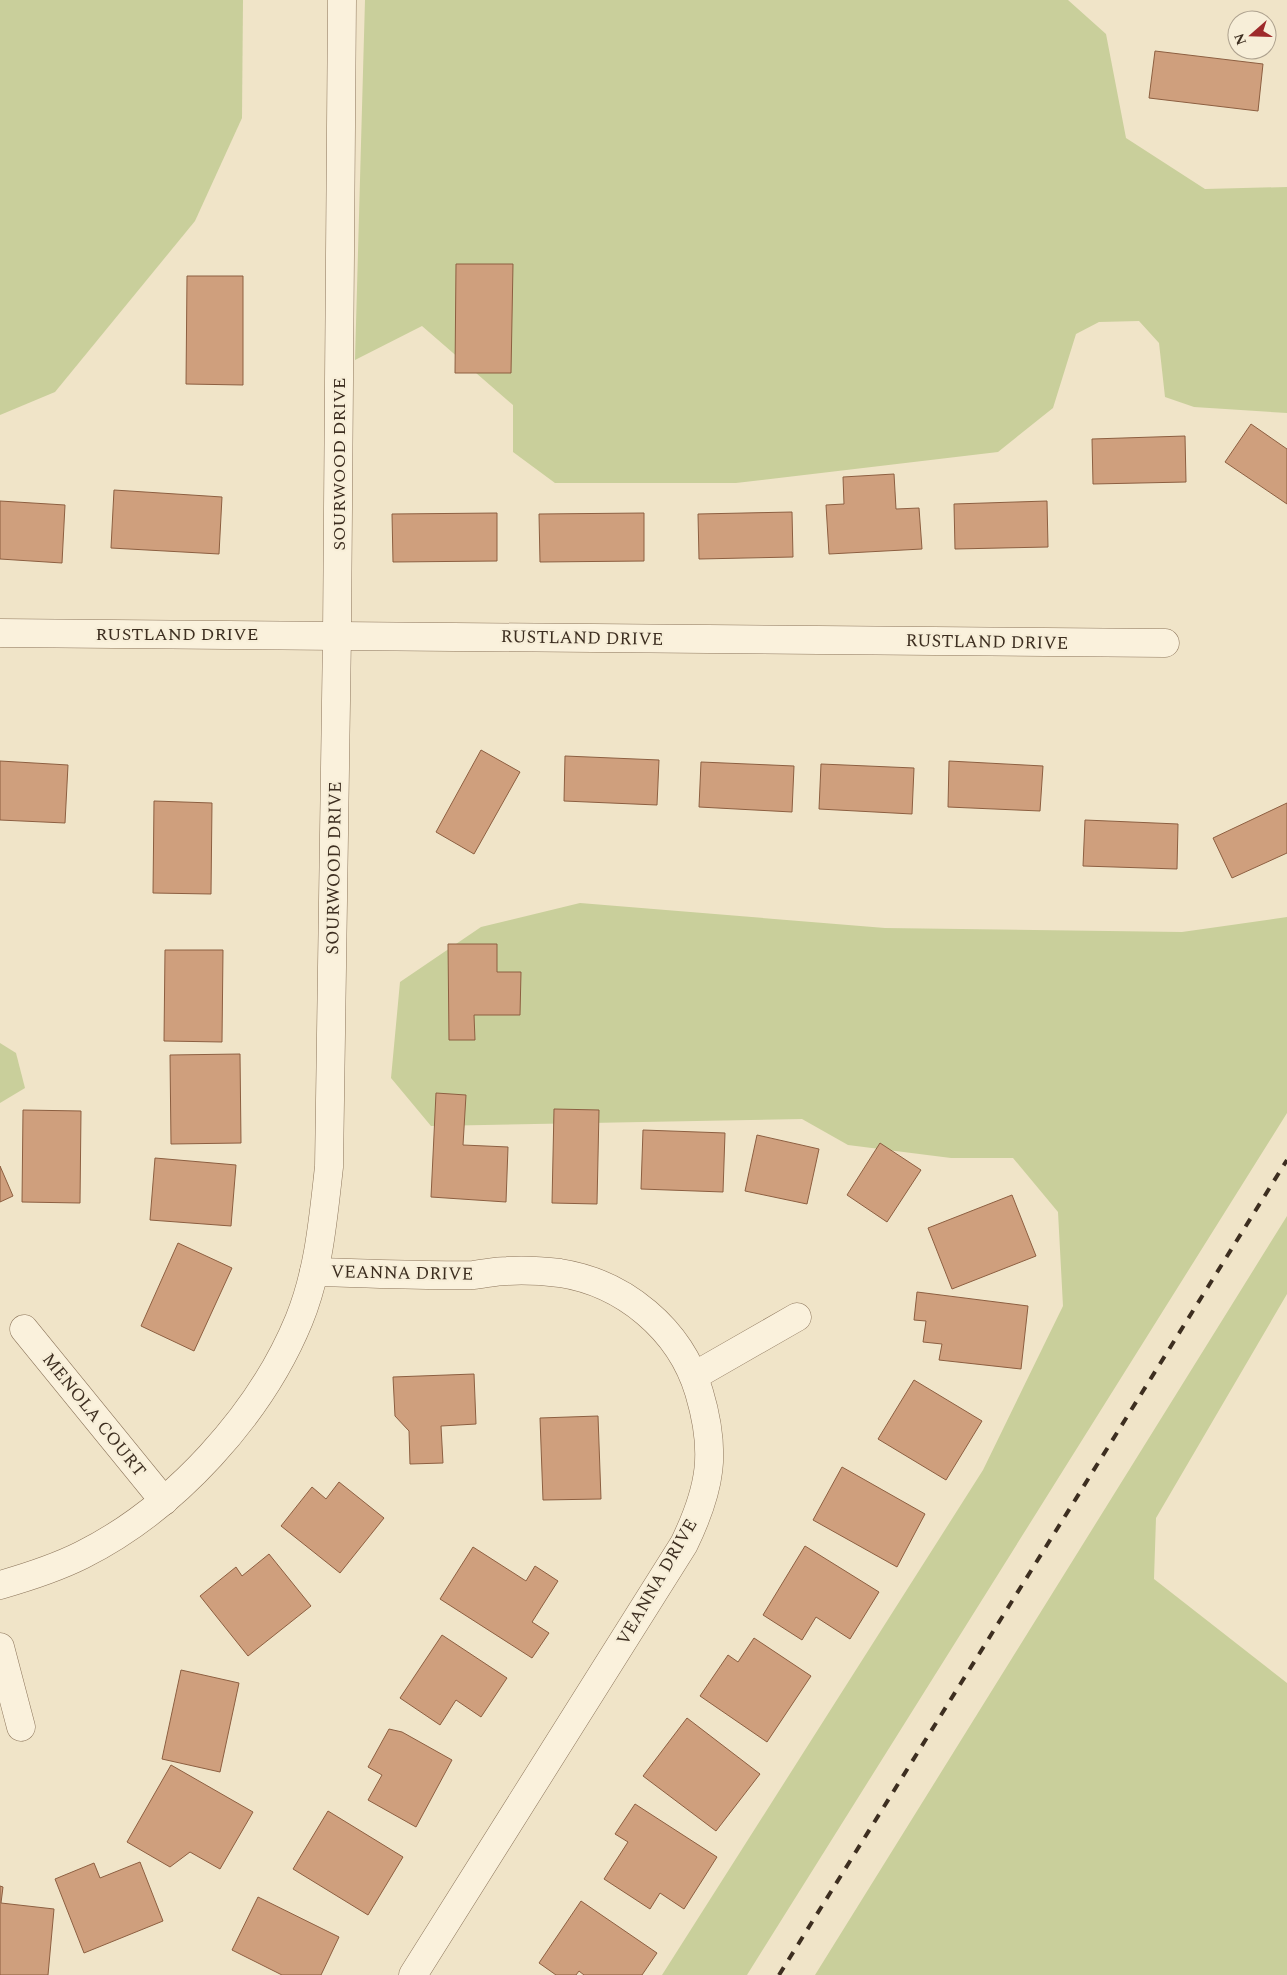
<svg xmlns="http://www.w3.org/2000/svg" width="1287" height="1975" font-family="Spectral,serif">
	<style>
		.green { fill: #c9cf9b }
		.building { fill: #cf9f7d; stroke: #8d5f41 }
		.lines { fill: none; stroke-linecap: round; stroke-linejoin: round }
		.minor-casing { stroke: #8d765c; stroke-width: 29 }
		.minor { stroke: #faf1dc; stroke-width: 28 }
		.rail { stroke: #3d2e20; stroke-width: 4; stroke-dasharray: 9 9; stroke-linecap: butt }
		.labels { text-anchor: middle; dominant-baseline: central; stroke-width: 4.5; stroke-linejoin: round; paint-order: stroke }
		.street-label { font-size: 18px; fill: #3d2e20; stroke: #f7eed8 }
	</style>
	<rect width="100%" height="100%" fill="#f0e4c8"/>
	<!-- green -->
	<g class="green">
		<path d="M 0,0 L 243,0 L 242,118 L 195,221 L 55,392 L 0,415 Z"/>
		<path d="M 365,0 L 1068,0 L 1106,34 L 1126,138 L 1205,189 L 1287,187 L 1287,413 L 1194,407 L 1165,397 L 1159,343 L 1139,321 L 1099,322 L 1076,334 L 1053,408 L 998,452 L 736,483 L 555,483 L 513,452 L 513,405 L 422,326 L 355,360 Z"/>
		<path d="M 580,903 L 885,928 L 1182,932 L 1287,917 L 1287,1113 L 747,1975 L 662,1975 L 983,1470 L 1063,1306 L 1058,1212 L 1013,1158 L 951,1158 L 848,1145 L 802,1119 L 431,1126 L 391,1078 L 400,982 L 481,927 Z"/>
		<path d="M 0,1043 L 16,1053 L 25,1088 L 0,1103 Z"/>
		<path d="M 1287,1216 L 1287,1294 L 1156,1518 L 1154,1579 L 1287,1683 L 1287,1975 L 815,1975 Z"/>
	</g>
	<!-- building -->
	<g class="building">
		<path d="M 1155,51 L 1263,64 L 1258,111 L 1149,98 Z"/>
		<path d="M 456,264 L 513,264 L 511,373 L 455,373 Z"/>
		<path d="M 187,276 L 243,276 L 243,385 L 186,384 Z"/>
		<path d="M 1251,424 L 1287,449 L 1287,504 L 1225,462 Z"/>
		<path d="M 1185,436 L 1186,482 L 1093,484 L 1092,439 Z"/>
		<path d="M 894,474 L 896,509 L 919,508 L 922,549 L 829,554 L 826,505 L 844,504 L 843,477 Z"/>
		<path d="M 114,490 L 222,497 L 219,554 L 111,548 Z"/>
		<path d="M 0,501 L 65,505 L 62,563 L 0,559 Z"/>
		<path d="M 1047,501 L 1048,547 L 955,549 L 954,504 Z"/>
		<path d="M 792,512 L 793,557 L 699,559 L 698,514 Z"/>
		<path d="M 497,513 L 497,561 L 393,562 L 392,514 Z"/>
		<path d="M 644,513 L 644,561 L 540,562 L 539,514 Z"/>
		<path d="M 481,750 L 520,772 L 474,854 L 436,832 Z"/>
		<path d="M 565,756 L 659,760 L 657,805 L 564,801 Z"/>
		<path d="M 0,761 L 68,765 L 65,823 L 0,820 Z"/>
		<path d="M 949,761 L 1043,766 L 1040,811 L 948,807 Z"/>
		<path d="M 701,762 L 794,766 L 792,812 L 699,807 Z"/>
		<path d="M 821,764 L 914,768 L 912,814 L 819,809 Z"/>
		<path d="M 154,801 L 212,803 L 211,894 L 153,893 Z"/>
		<path d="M 1287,803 L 1287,853 L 1232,878 L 1213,838 Z"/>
		<path d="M 1085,820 L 1178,824 L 1177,869 L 1083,866 Z"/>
		<path d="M 448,944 L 497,944 L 497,972 L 521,972 L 520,1015 L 474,1015 L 475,1040 L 449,1040 Z"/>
		<path d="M 165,950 L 223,950 L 222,1042 L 164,1041 Z"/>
		<path d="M 240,1054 L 241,1143 L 171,1144 L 170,1055 Z"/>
		<path d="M 436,1093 L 466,1095 L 463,1145 L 508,1147 L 506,1202 L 431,1197 Z"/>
		<path d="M 554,1109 L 599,1110 L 597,1204 L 552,1203 Z"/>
		<path d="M 23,1110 L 81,1111 L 80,1203 L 22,1202 Z"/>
		<path d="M 643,1130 L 725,1133 L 723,1192 L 641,1189 Z"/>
		<path d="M 757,1135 L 819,1149 L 807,1204 L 745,1191 Z"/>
		<path d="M 880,1143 L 921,1170 L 887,1222 L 847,1195 Z"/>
		<path d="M 155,1158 L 236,1165 L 231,1226 L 150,1220 Z"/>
		<path d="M 0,1166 L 13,1196 L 0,1202 Z"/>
		<path d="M 1012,1195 L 1036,1256 L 952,1289 L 928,1228 Z"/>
		<path d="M 178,1243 L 232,1268 L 194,1351 L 141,1326 Z"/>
		<path d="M 917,1292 L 1028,1306 L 1021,1369 L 939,1360 L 942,1344 L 923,1342 L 926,1321 L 914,1320 Z"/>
		<path d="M 474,1374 L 476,1424 L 441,1426 L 443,1463 L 410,1464 L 409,1431 L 395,1416 L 393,1377 Z"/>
		<path d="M 914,1380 L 982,1421 L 946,1480 L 878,1439 Z"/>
		<path d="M 598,1416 L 601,1499 L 543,1500 L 540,1418 Z"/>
		<path d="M 842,1467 L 925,1514 L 897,1567 L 813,1520 Z"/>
		<path d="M 339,1482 L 384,1518 L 340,1573 L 281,1526 L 312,1487 L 326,1499 Z"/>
		<path d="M 805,1546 L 879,1592 L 850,1639 L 816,1617 L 802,1640 L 763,1615 Z"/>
		<path d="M 473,1547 L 526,1581 L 535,1566 L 558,1581 L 532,1622 L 549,1633 L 532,1658 L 440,1599 Z"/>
		<path d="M 269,1554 L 311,1606 L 248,1656 L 200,1596 L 236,1567 L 242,1576 Z"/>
		<path d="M 442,1635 L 507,1678 L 481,1717 L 456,1700 L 440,1725 L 400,1698 Z"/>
		<path d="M 754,1638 L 811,1676 L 767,1742 L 700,1696 L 728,1655 L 738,1662 Z"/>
		<path d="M 181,1670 L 239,1683 L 220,1772 L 162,1759 Z"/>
		<path d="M 687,1718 L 760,1774 L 716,1831 L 643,1776 Z"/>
		<path d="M 389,1729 L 402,1732 L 452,1760 L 416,1827 L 368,1800 L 382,1775 L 368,1767 Z"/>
		<path d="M 171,1765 L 253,1812 L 220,1869 L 190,1852 L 170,1867 L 127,1842 Z"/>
		<path d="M 635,1804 L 717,1857 L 684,1909 L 660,1893 L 650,1909 L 604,1879 L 628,1842 L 615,1834 Z"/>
		<path d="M 328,1811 L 403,1857 L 368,1915 L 293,1869 Z"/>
		<path d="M 140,1862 L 163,1921 L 84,1953 L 55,1879 L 94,1863 L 100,1878 Z"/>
		<path d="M 0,1886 L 3,1887 L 1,1903 L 54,1909 L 48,1975 L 0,1975 Z"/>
		<path d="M 258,1897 L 339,1937 L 321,1975 L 282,1975 L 232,1950 Z"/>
		<path d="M 581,1901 L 657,1953 L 642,1975 L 584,1975 L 579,1971 L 576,1975 L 556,1975 L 539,1963 Z"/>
	</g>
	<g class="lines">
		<!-- minor casing -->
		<g class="minor-casing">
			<g id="minor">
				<path d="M 0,633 L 1165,643"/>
				<path d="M 314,1272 C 367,1273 420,1276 473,1275 C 484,1274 496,1271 507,1271 C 524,1270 543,1271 560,1273 C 624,1283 680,1329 699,1392 C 717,1452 711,1488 684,1544 L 413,1975"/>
				<path d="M 24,1329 L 164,1501"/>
				<path d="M 694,1376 L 797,1317"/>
				<path d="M 0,1585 C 28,1577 56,1568 82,1555 C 174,1509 260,1415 299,1320 C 319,1271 323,1219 329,1167 L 337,635 L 342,0"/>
				<path d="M 0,1647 L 21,1727"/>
			</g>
		</g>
		<!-- minor -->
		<use href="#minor" class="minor"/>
		<!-- rail -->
		<path class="rail" d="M 779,1975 L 1287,1160"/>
	</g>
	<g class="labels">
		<!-- street labels -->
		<g class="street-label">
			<text transform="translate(339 464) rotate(-90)">SOURWOOD DRIVE</text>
			<text x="177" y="634">RUSTLAND DRIVE</text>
			<text transform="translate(582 638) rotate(1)">RUSTLAND DRIVE</text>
			<text transform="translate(987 642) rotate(1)">RUSTLAND DRIVE</text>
			<text transform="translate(334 868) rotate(-89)">SOURWOOD DRIVE</text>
			<text transform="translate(402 1273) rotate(1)">VEANNA DRIVE</text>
			<text transform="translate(94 1415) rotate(51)">MENOLA COURT</text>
			<text transform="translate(657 1582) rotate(-60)">VEANNA DRIVE</text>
		</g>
	</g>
	<!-- north arrow -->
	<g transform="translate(1252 35) rotate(250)"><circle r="24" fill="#f7eed8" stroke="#ada18e"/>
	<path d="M0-4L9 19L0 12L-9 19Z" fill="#9e2a2b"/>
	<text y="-8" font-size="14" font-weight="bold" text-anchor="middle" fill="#3d2e20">N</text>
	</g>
</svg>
